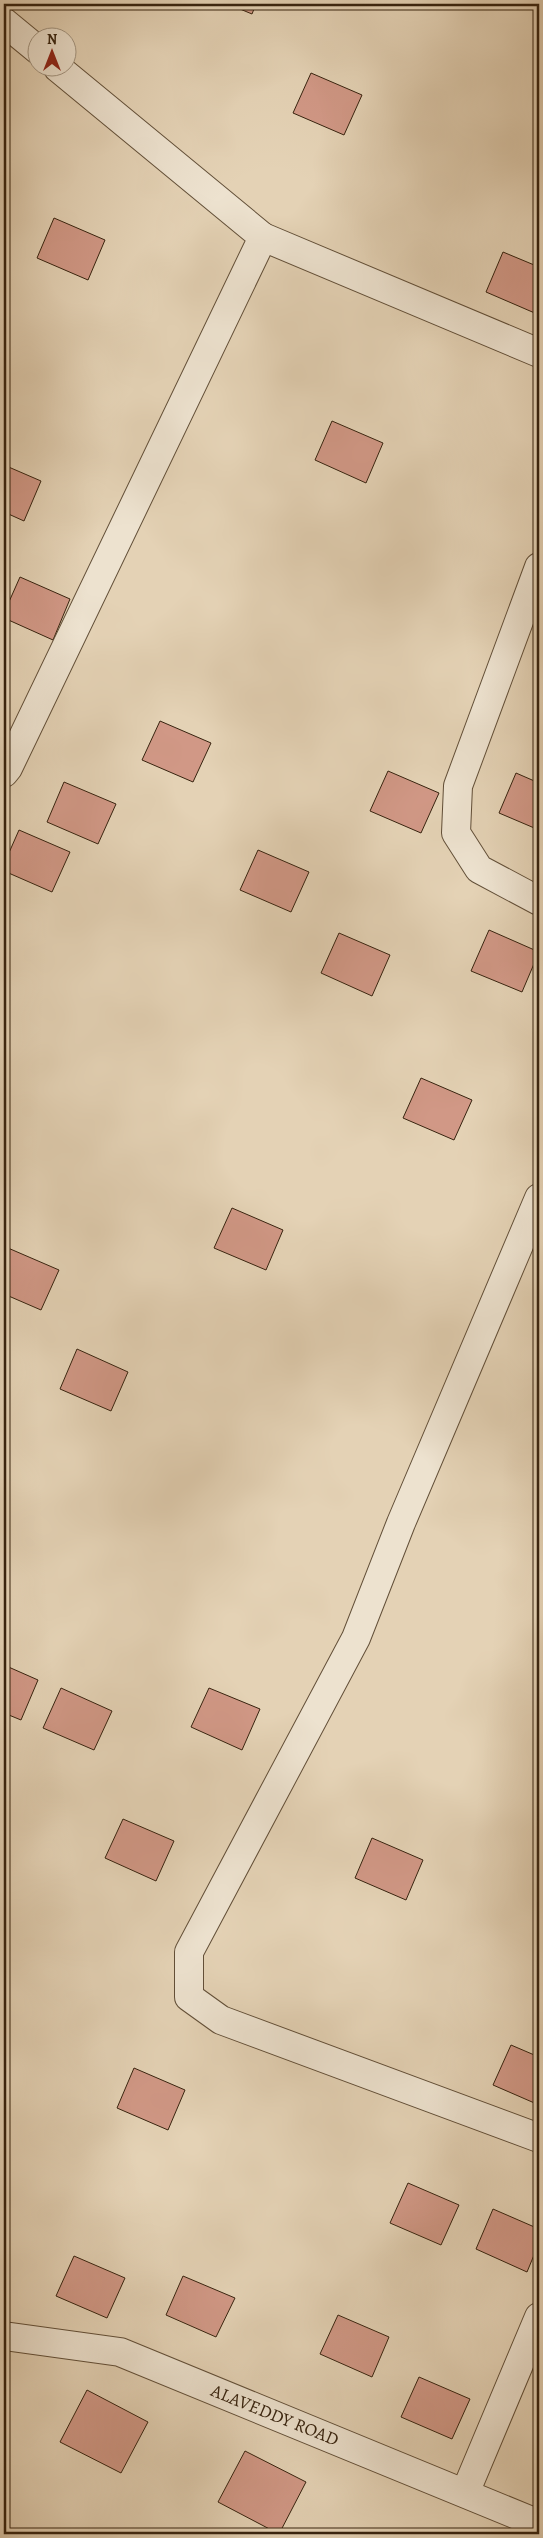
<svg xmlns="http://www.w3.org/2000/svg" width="543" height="2538" font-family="Alegreya,serif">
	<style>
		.building { fill: #d19886; stroke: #37230f }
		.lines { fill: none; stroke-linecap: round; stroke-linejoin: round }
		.minor-casing { stroke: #624f38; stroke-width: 30 }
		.tertiary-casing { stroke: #624f38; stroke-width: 30 }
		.minor { stroke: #ede2cf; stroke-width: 28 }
		.tertiary { stroke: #ede2cf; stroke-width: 28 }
		.labels { text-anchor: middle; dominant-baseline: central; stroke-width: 4.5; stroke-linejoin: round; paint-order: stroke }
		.street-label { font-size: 18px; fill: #37230f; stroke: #ede2cf }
	</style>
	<rect width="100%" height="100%" fill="#e4d2b5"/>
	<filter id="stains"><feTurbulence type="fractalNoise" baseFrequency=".004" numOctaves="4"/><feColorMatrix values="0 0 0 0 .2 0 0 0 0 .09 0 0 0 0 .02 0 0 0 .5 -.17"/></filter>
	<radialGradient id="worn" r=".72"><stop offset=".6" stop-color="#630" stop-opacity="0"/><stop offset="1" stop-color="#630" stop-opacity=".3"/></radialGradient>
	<!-- building -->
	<g class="building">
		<path d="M 228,4 L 256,4 L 252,14 Z"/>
		<path d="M 311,73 L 362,95 L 344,135 L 293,113 Z"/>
		<path d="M 54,218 L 105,240 L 88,280 L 37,258 Z"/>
		<path d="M 503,252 L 539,267 L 539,309 L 537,314 L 486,292 Z"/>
		<path d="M 332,421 L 383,443 L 366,483 L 315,460 Z"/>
		<path d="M 4,465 L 41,481 L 24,521 L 4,512 Z"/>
		<path d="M 20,577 L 70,599 L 53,640 L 4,618 L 4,613 Z"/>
		<path d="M 160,721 L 211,743 L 193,782 L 142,760 Z"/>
		<path d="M 388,771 L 439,793 L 421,833 L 370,811 Z"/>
		<path d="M 516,773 L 539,783 L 539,830 L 499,813 Z"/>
		<path d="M 64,782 L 116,804 L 98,844 L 47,822 Z"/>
		<path d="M 19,830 L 70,852 L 52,892 L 4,871 L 4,864 Z"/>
		<path d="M 258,850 L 309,872 L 291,912 L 240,890 Z"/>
		<path d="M 489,930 L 539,952 L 522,992 L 471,971 Z"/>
		<path d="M 339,933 L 390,955 L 372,996 L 321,973 Z"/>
		<path d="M 421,1078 L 472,1100 L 454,1140 L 403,1118 Z"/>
		<path d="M 232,1208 L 283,1230 L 266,1270 L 214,1248 Z"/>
		<path d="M 8,1248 L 59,1270 L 41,1310 L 4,1294 L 4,1257 Z"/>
		<path d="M 77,1349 L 128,1372 L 111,1411 L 60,1389 Z"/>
		<path d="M 4,1665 L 38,1680 L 21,1720 L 4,1713 Z"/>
		<path d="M 61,1688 L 112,1711 L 94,1750 L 43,1728 Z"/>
		<path d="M 209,1688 L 260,1709 L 242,1750 L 191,1727 Z"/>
		<path d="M 123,1819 L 174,1841 L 156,1881 L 105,1858 Z"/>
		<path d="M 372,1838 L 423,1860 L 406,1900 L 355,1878 Z"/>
		<path d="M 511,2045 L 539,2057 L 539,2105 L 493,2085 Z"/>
		<path d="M 134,2068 L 185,2090 L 168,2130 L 117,2108 Z"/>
		<path d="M 408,2183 L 459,2205 L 441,2245 L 390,2223 Z"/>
		<path d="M 493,2209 L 539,2229 L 539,2243 L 527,2272 L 476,2249 Z"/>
		<path d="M 74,2256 L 125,2278 L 107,2318 L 56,2296 Z"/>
		<path d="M 183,2276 L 235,2298 L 216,2337 L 166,2315 Z"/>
		<path d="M 338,2315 L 389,2337 L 372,2377 L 320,2354 Z"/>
		<path d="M 419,2377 L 470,2399 L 452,2439 L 401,2417 Z"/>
		<path d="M 87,2390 L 148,2422 L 121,2473 L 60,2442 Z"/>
		<path d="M 245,2451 L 306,2482 L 279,2534 L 218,2502 Z"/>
	</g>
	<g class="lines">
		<!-- minor casing -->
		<g class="minor-casing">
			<g id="minor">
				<path d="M 4,22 L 38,50"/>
				<path d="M 263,237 L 539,353"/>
				<path d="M 539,567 L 458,786 L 456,833 L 479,869 L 539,901"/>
				<path d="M 4,773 L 8,768 L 263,237 L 58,68"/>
				<path d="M 539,1198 L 401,1523 L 356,1638 L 189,1952 L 189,1997 L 221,2020 L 539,2138"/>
				<path d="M 465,2493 L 539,2317"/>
			</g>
		</g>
		<!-- tertiary casing -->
		<g class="tertiary-casing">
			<path id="tertiary" d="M 4,2336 L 120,2352 L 539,2524"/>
		</g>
		<!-- minor -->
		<use href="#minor" class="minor"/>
		<!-- tertiary -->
		<use href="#tertiary" class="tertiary"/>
	</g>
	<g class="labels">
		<!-- street labels -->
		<g class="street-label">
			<text transform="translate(275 2415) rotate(22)">ALAVEDDY ROAD</text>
		</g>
	</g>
	<!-- margin -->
	<rect width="543" height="2538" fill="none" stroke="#e4d2b5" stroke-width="20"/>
	<rect x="5" y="5" width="533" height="2528" fill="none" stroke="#37230f" stroke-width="2.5"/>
	<rect x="10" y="10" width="523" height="2518" fill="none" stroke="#37230f"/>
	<!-- north arrow -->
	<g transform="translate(52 52)"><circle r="24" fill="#ede2cf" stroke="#a49682"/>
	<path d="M0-4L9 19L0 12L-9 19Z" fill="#8f2418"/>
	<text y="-8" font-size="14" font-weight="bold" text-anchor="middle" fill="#37230f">N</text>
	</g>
	<rect width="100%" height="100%" filter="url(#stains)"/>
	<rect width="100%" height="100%" fill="url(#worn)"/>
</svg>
